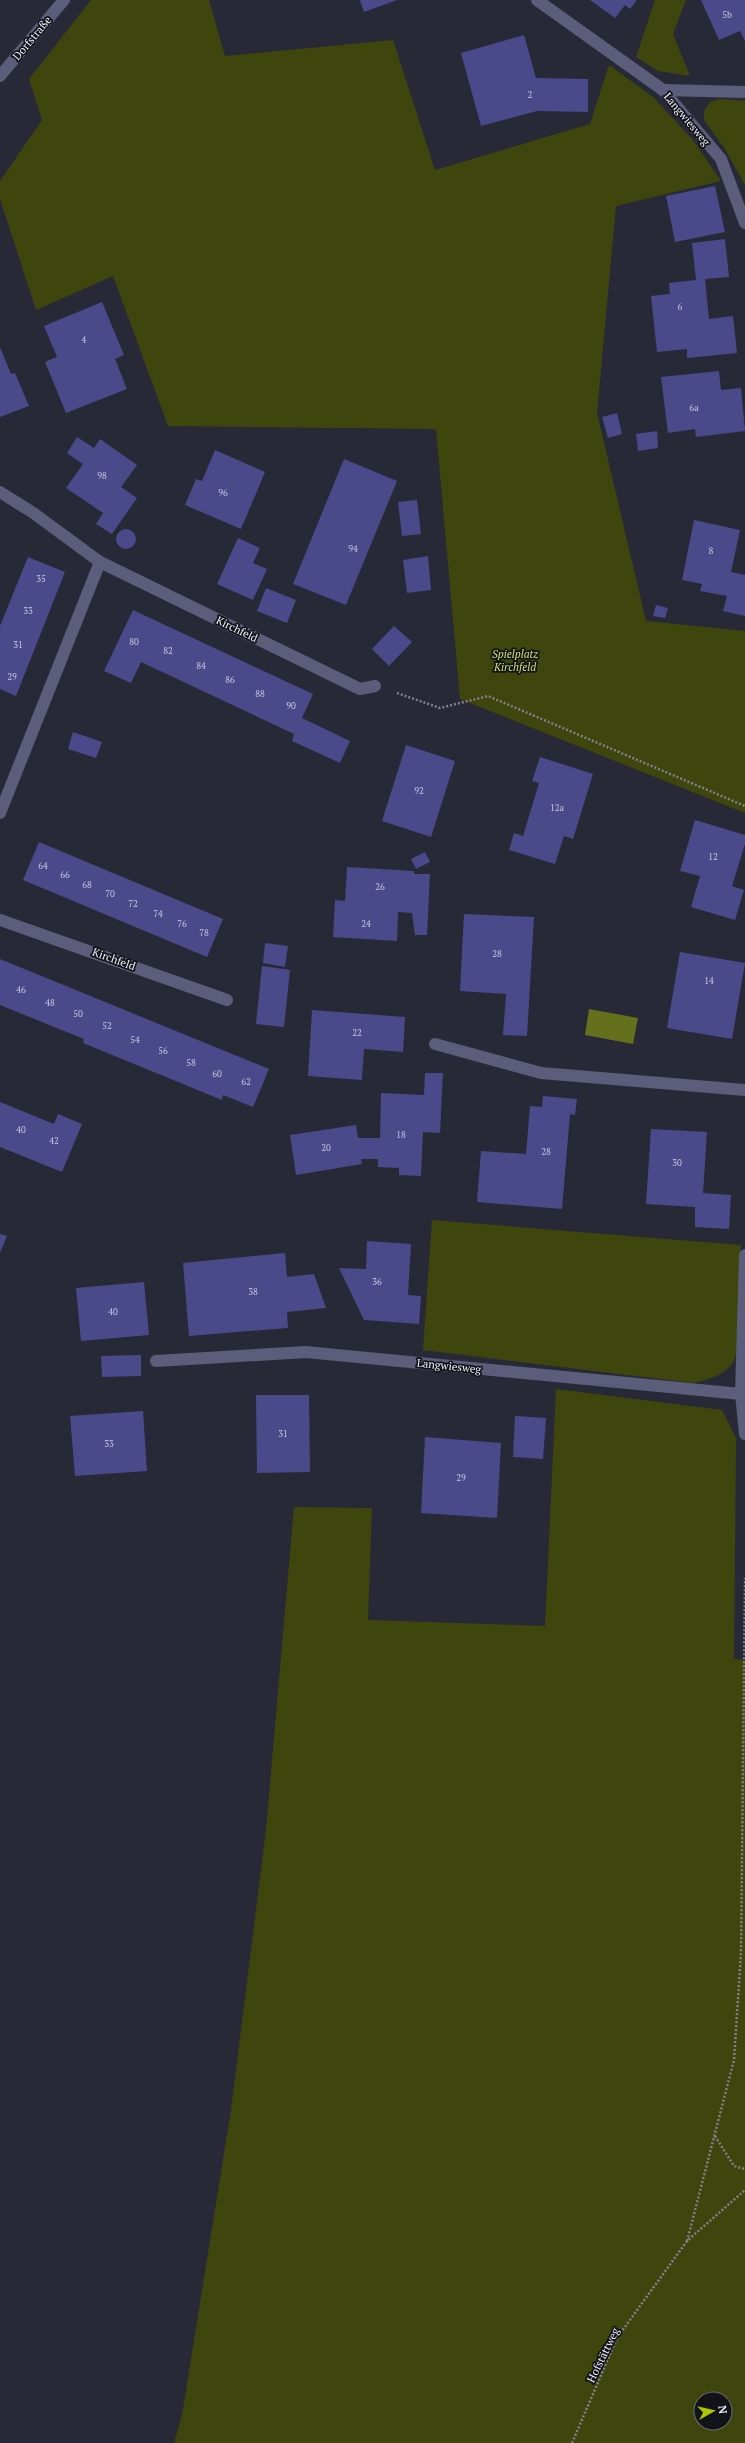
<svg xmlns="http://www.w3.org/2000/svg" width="745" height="2443" font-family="'PT Serif',serif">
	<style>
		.green { fill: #3f460d; fill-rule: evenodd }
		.water { fill: #65701d }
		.building { fill: #4a498a }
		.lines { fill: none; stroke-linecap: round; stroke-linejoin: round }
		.path { stroke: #80818d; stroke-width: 2.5; stroke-dasharray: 2 2; stroke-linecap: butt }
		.minor { stroke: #5b5d7b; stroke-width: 12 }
		.labels { text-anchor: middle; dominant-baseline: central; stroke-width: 3.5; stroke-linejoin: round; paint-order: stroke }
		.number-label { font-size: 9px; fill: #c6c6de }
		.street-label { font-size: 11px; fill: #eff0fa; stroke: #121219 }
		.park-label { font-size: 11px; font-style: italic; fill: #cee073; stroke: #121219 }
	</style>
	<rect width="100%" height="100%" fill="#282937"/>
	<!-- green -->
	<g class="green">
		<path d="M 91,0 L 209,0 L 225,56 L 393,40 L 435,170 L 590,124 L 609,65 L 653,97 L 693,140 L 721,181 L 616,206 L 597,413 L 646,621 L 745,631 L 745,813 L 460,699 L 436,429 L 168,426 L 113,276 L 36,310 L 0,199 L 0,181 L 42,120 L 29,79 Z"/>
		<path d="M 655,0 L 686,0 L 673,34 L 690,76 L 658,71 L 636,57 Z"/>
		<path d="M 719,99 L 745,101 L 745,185 L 725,149 L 704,120 L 704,111 L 710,102 Z"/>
		<path d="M 432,1220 L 741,1245 C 740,1267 743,1347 733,1362 C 724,1376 707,1380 693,1383 L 423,1350 Z"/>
		<path d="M 556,1389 L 722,1410 L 736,1438 L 734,1659 L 745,1660 L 745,2443 L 174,2443 L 182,2415 L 231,2110 L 266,1830 L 294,1507 L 372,1508 L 368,1620 L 545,1626 ZM 701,2399 L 725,2399 L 725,2423 L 701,2423 Z"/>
	</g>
	<!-- water -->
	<path class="water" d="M 589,1009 L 638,1018 L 633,1044 L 585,1035 Z"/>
	<!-- building -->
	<g class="building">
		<path d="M 360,0 L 397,0 L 364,12 Z"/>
		<path d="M 590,0 L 637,0 L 630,9 L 625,5 L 615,18 Z"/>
		<path d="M 701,0 L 745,0 L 745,41 L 740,31 L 719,40 Z"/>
		<path d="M 524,35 L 536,78 L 588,79 L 588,112 L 537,111 L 481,126 L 461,53 Z"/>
		<path d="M 715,186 L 725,232 L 675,242 L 666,196 Z"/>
		<path d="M 725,239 L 729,277 L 705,279 L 709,319 L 733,316 L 737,353 L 687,358 L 687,349 L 657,352 L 651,296 L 670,294 L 669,283 L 696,280 L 692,243 Z"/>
		<path d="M 102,302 L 124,355 L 115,359 L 127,389 L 66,413 L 45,362 L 57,357 L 44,326 Z"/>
		<path d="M 0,347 L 11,374 L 15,373 L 29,406 L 0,417 Z"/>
		<path d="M 719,371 L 721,390 L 741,388 L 745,431 L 696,437 L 695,429 L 668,433 L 661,377 Z"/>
		<path d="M 617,413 L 622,434 L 608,438 L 602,417 Z"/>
		<path d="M 657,431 L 658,448 L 638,451 L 636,434 Z"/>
		<path d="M 77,437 L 94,448 L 100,439 L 137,465 L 121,487 L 137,498 L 112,534 L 96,524 L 103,513 L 66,488 L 83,464 L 67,453 Z"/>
		<path d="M 215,450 L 265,472 L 241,529 L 185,505 L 196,479 L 202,481 Z"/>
		<path d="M 344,459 L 397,481 L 346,605 L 293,584 Z"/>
		<path d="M 417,500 L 421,534 L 402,536 L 398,502 Z"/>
		<path d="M 694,520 L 740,530 L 731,572 L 745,575 L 745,616 L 723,611 L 727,596 L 700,591 L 702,584 L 682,580 Z"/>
		<circle cx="126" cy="539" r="10"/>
		<path d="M 238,538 L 260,548 L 253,563 L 267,569 L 253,600 L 217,584 Z"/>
		<path d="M 428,556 L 431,590 L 407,593 L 403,560 Z"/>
		<path d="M 28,557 L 65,572 L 16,696 L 0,689 L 0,626 Z"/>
		<path d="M 266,588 L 296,600 L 287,623 L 257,611 Z"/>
		<path d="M 656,605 L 668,608 L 665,618 L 653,616 Z"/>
		<path d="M 133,610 L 313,694 L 302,718 L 350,741 L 340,763 L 292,741 L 294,734 L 141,662 L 131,683 L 104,671 Z"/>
		<path d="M 394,626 L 412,642 L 389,666 L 372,649 Z"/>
		<path d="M 73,732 L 102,742 L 96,758 L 68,749 Z"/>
		<path d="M 406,745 L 455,761 L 431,837 L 382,821 Z"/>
		<path d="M 540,757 L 593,774 L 573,839 L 564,836 L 555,864 L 509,850 L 514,833 L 523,836 L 539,783 L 532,781 Z"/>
		<path d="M 695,820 L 745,835 L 745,844 L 732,886 L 744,890 L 735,920 L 691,907 L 700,876 L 680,871 Z"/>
		<path d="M 39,842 L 223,919 L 207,957 L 23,880 Z"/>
		<path d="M 425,852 L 430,862 L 416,869 L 411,859 Z"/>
		<path d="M 347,867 L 414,871 L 414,874 L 430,874 L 427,935 L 415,935 L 412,913 L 398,912 L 397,941 L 333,937 L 335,900 L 345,901 Z"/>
		<path d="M 464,914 L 534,917 L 527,1036 L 503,1035 L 506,994 L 460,991 Z"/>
		<path d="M 265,943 L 288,946 L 285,967 L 263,963 Z"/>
		<path d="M 680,952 L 745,963 L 732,1039 L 667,1028 Z"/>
		<path d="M 0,959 L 269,1069 L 253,1107 L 223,1095 L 222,1100 L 83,1043 L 84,1039 L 0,1005 Z"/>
		<path d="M 262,966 L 290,970 L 284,1027 L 256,1024 Z"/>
		<path d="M 312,1010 L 405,1017 L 403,1052 L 364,1049 L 362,1080 L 308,1076 Z"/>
		<path d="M 425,1073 L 443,1073 L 440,1133 L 423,1132 L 421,1176 L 399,1175 L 399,1168 L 378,1167 L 378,1159 L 361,1159 L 362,1164 L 296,1175 L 290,1135 L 356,1125 L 358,1138 L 380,1138 L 381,1093 L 424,1095 Z"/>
		<path d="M 543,1096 L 577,1099 L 575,1115 L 570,1114 L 562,1209 L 477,1202 L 481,1151 L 526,1154 L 530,1106 L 542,1107 Z"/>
		<path d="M 0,1102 L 54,1124 L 58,1114 L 82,1124 L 62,1172 L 0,1147 Z"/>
		<path d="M 651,1129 L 707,1132 L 703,1193 L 731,1195 L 729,1229 L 695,1227 L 695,1207 L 646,1204 Z"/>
		<path d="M 0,1234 L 7,1236 L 0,1253 Z"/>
		<path d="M 367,1241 L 411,1244 L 408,1295 L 421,1296 L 419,1324 L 364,1320 L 339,1268 L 366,1269 Z"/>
		<path d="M 285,1253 L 287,1277 L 314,1274 L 326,1308 L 287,1312 L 288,1328 L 189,1336 L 183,1263 Z"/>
		<path d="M 144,1282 L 149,1335 L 81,1341 L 76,1288 Z"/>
		<path d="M 141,1355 L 141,1376 L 102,1377 L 101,1356 Z"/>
		<path d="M 256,1395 L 309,1395 L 310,1472 L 257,1473 Z"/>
		<path d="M 143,1411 L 147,1471 L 75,1476 L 70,1416 Z"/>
		<path d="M 515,1416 L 546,1418 L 543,1459 L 513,1457 Z"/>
		<path d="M 425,1437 L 501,1443 L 497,1518 L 421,1513 Z"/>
	</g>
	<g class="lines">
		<!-- path -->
		<g class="path">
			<path d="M 397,693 L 440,708 L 488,696 L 745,806"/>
			<path d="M 715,2136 L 734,2166 L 745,2169"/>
			<path d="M 687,2241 L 734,2060 L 741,1953 L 745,1578"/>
			<path d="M 572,2443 L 617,2338 L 687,2241 L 745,2190"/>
		</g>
		<!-- minor -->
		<g class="minor">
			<path d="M 537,0 L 663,90 L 721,159 L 745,223"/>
			<path d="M 0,76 L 64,0"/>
			<path d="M 663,90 L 745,92"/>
			<path d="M 0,492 L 32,512 L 100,562 L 0,813"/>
			<path d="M 100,562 L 360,689 L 375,686"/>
			<path d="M 0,920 L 227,1000"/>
			<path d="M 435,1044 L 541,1073 L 745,1090"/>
			<path d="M 745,1255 L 741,1394 L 745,1434"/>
			<path d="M 156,1361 L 306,1352 L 741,1394"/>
		</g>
	</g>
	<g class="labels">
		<!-- number labels -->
		<g class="number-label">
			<text x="727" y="15">5b</text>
			<text x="530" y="95">2</text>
			<text x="680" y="307">6</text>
			<text x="84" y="340">4</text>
			<text x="694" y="408">6a</text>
			<text x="102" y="476">98</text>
			<text x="223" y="493">96</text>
			<text x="353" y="549">94</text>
			<text x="711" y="551">8</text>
			<text x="41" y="579">35</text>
			<text x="28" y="611">33</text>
			<text x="134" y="642">80</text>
			<text x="18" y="645">31</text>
			<text x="168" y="651">82</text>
			<text x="201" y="666">84</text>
			<text x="12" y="677">29</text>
			<text x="230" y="680">86</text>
			<text x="260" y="694">88</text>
			<text x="291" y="706">90</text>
			<text x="419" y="791">92</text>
			<text x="557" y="808">12a</text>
			<text x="713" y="857">12</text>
			<text x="43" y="866">64</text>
			<text x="65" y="875">66</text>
			<text x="87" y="885">68</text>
			<text x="380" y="887">26</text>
			<text x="110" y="894">70</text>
			<text x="133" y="904">72</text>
			<text x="158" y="914">74</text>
			<text x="182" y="924">76</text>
			<text x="366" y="924">24</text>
			<text x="204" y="933">78</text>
			<text x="497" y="954">28</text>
			<text x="709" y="981">14</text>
			<text x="21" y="990">46</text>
			<text x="50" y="1003">48</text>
			<text x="78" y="1014">50</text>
			<text x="107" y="1026">52</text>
			<text x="357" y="1033">22</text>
			<text x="135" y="1040">54</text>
			<text x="163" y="1051">56</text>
			<text x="191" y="1063">58</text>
			<text x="217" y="1074">60</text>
			<text x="246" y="1082">62</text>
			<text x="21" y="1130">40</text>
			<text x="401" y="1135">18</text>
			<text x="54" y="1141">42</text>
			<text x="326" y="1148">20</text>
			<text x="546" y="1152">28</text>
			<text x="677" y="1163">30</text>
			<text x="377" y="1282">36</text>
			<text x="253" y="1292">38</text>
			<text x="113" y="1312">40</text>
			<text x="283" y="1434">31</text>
			<text x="109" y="1444">33</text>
			<text x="461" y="1478">29</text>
		</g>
		<!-- street labels -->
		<g class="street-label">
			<text transform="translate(32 38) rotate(-50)">Dorfstraße</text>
			<text transform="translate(687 119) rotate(50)">Langwiesweg</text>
			<text transform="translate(237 629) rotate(26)">Kirchfeld</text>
			<text transform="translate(114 959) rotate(20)">Kirchfeld</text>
			<text transform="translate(449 1366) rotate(6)">Langwiesweg</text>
			<text transform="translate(603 2355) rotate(-64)">Hofstättweg</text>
		</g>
		<!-- park labels -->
		<g class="park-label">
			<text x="515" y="654">Spielplatz<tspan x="515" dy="13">Kirchfeld</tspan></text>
		</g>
	</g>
	<!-- north arrow -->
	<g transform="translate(713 2411) rotate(82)"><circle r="19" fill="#121219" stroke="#6a6b73"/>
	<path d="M0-3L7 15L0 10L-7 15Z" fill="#b1c500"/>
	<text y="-6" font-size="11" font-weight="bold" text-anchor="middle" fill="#eff0fa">N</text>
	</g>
</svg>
